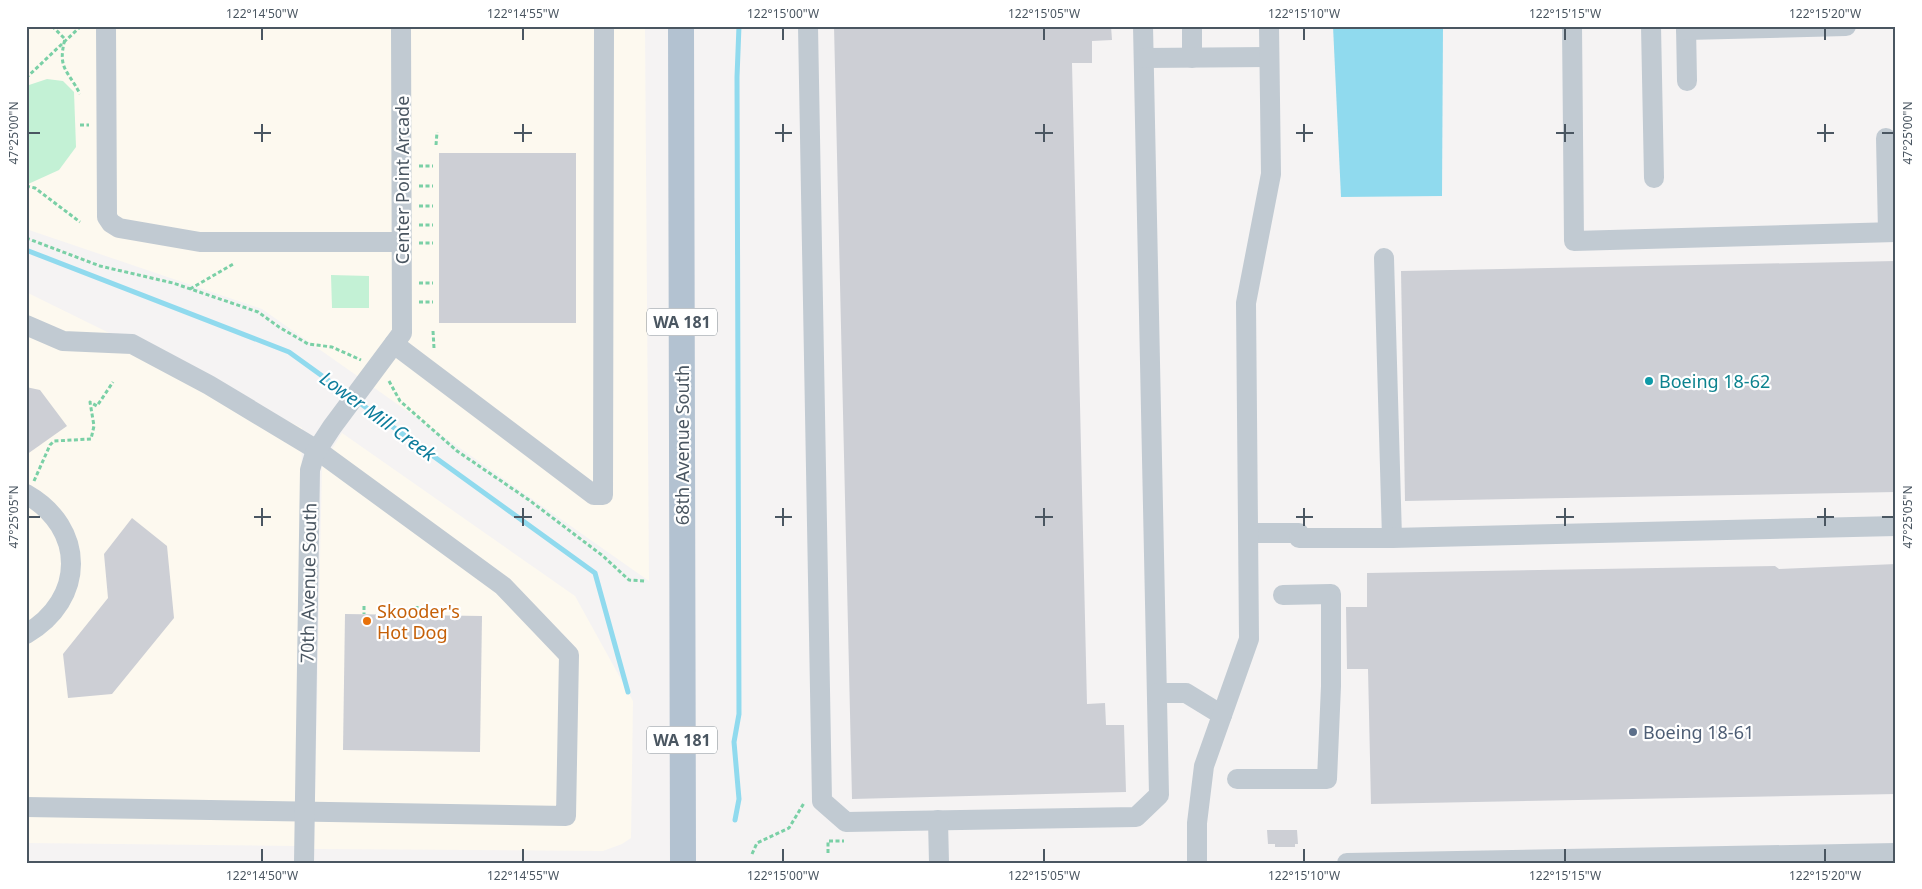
<svg xmlns="http://www.w3.org/2000/svg" width="1922" height="889" font-family="'Noto Sans',sans-serif">
	<style>
		.commercial { fill: #fdf9ef }
		.green { fill: #c3f1d5 }
		.water { fill: #90daee }
		.lines { fill: none; stroke-linecap: round; stroke-linejoin: round }
		.stream { stroke: #90daee; stroke-width: 5 }
		.building { fill: #cdcfd5 }
		.path { stroke: #7ad0a6; stroke-width: 3; stroke-dasharray: 4 2.5; stroke-linecap: butt }
		.minor { stroke: #c1cad2; stroke-width: 20 }
		.major { stroke: #b3c2d1; stroke-width: 26 }
		.ticks { fill: none; stroke: #4a5661; stroke-width: 2 }
		.culture-dot { fill: #0f9aa8; stroke: #fff; stroke-width: 2 }
		.food-dot { fill: #e8710a; stroke: #fff; stroke-width: 2 }
		.service-dot { fill: #5c6f8a; stroke: #fff; stroke-width: 2 }
		.labels { text-anchor: middle; dominant-baseline: central; stroke-width: 4.5; stroke-linejoin: round; paint-order: stroke }
		.shield { fill: #fff; stroke: #808990; stroke-width: 1 }
		.shield-label { font-size: 16px; font-weight: bold; fill: #4a5661 }
		.street-label { font-size: 18px; fill: #4a5661; stroke: #fff }
		.culture-label { font-size: 18px; fill: #0d838f; stroke: #fff; text-anchor: start }
		.food-label { font-size: 18px; fill: #c56008; stroke: #fff; text-anchor: start }
		.service-label { font-size: 18px; fill: #4e5e75; stroke: #fff; text-anchor: start }
		.water-label { font-size: 19px; font-style: italic; fill: #0c7c9b; stroke: #fff }
		.neatline { fill: none; stroke: #4a5661; stroke-width: 2 }
		.ticks-label { font-size: 12px; text-anchor: middle; fill: #4a5661 }
	</style>
	<rect width="100%" height="100%" fill="#f5f3f3"/>
	<!-- commercial -->
	<g class="commercial">
		<path d="M 26,26 L 645,26 L 649,581 L 262,309 L 26,229 Z"/>
		<path d="M 26,292 L 302,428 L 297,846 L 26,843 Z"/>
		<path d="M 342,433 L 575,596 L 633,701 L 631,838 L 622,844 L 603,851 L 314,849 L 322,465 Z"/>
	</g>
	<!-- green -->
	<g class="green">
		<path d="M 47,79 L 63,81 L 74,92 L 76,147 L 59,170 L 26,185 L 26,86 Z"/>
		<path d="M 331,275 L 369,276 L 369,308 L 332,308 Z"/>
	</g>
	<!-- water -->
	<path class="water" d="M 1333,26 L 1443,26 L 1442,196 L 1341,197 Z"/>
	<g class="lines">
		<!-- stream -->
		<g class="stream">
			<path d="M 26,250 L 289,352 L 350,396"/>
			<path d="M 357,401 L 595,573 L 628,692"/>
			<path d="M 735,820 L 739,799 L 734,742 L 739,714 L 737,77 L 739,26"/>
		</g>
	</g>
	<!-- building -->
	<g class="building">
		<path d="M 834,26 L 1111,26 L 1112,40 L 1092,41 L 1092,63 L 1072,63 L 1087,704 L 1105,703 L 1106,725 L 1124,725 L 1126,792 L 852,799 Z"/>
		<rect x="439" y="153" width="137" height="170"/>
		<path d="M 1896,261 L 1896,492 L 1405,501 L 1401,271 Z"/>
		<path d="M 26,387 L 40,390 L 67,426 L 26,455 Z"/>
		<path d="M 132,518 L 167,546 L 174,618 L 112,694 L 68,698 L 63,654 L 108,598 L 104,554 Z"/>
		<path d="M 1896,564 L 1896,794 L 1371,804 L 1368,669 L 1347,669 L 1346,607 L 1367,607 L 1367,573 L 1775,566 L 1779,569 Z"/>
		<path d="M 345,614 L 482,616 L 480,752 L 343,750 Z"/>
		<path d="M 1267,830 L 1297,830 L 1298,844 L 1295,844 L 1295,847 L 1275,847 L 1275,844 L 1268,844 Z"/>
	</g>
	<g class="lines">
		<!-- path -->
		<g class="path">
			<path d="M 52,26 L 65,39 C 57,69 68,70 80,94"/>
			<path d="M 26,78 L 81,26"/>
			<path d="M 80,125 L 89,125"/>
			<path d="M 436,145 L 437,132"/>
			<path d="M 419,166 L 433,166"/>
			<path d="M 26,186 L 35,188 L 80,222"/>
			<path d="M 419,186 L 433,186"/>
			<path d="M 419,206 L 433,206"/>
			<path d="M 419,225 L 433,225"/>
			<path d="M 26,238 L 100,266 L 173,283 L 258,312 L 279,327 L 308,344 L 332,347 L 361,360"/>
			<path d="M 419,243 L 433,243"/>
			<path d="M 419,283 L 433,283"/>
			<path d="M 190,289 L 235,263"/>
			<path d="M 419,302 L 433,302"/>
			<path d="M 433,331 L 434,348"/>
			<path d="M 389,381 L 400,401 L 457,451 L 529,500 L 603,556 L 629,580 L 645,581"/>
			<path d="M 34,481 L 50,445 L 54,441 L 91,439 L 94,426 L 90,402 L 97,406 L 113,382"/>
			<path d="M 364,606 L 364,614"/>
			<path d="M 417,606 L 417,615"/>
			<path d="M 455,616 L 456,607"/>
			<path d="M 828,853 L 828,841 L 844,841"/>
			<path d="M 752,854 L 757,843 L 789,828 L 804,803"/>
		</g>
		<!-- minor -->
		<g class="minor">
			<path d="M 106,26 L 107,217 L 111,223 L 119,228 L 200,242 L 402,242"/>
			<path d="M 808,26 L 822,801 L 846,822 L 1136,817 L 1159,795 L 1143,26"/>
			<path d="M 1192,26 L 1192,58"/>
			<path d="M 1572,26 L 1574,241 L 1896,232"/>
			<path d="M 1651,26 L 1654,178"/>
			<path d="M 1686,26 L 1687,81"/>
			<path d="M 1686,30 L 1846,26"/>
			<path d="M 1144,58 L 1269,57"/>
			<path d="M 1886,138 L 1888,232"/>
			<path d="M 1384,258 L 1392,538"/>
			<path d="M 26,325 L 63,341 L 132,344 L 209,385 L 317,450 L 503,586 L 569,655 L 566,816 L 26,807"/>
			<path d="M 394,344 L 594,495 L 603,495 L 604,26"/>
			<path d="M 26,494 C 86,528 86,599 26,634"/>
			<path d="M 1249,533 L 1299,533"/>
			<path d="M 1299,538 L 1392,538 L 1896,526"/>
			<path d="M 1157,693 L 1186,693 L 1222,715"/>
			<path d="M 1237,779 L 1327,779 L 1331,686 L 1331,594 L 1283,595"/>
			<path d="M 938,820 L 939,863"/>
			<path d="M 304,863 L 310,470 L 315,453 L 332,427 L 402,333 L 401,26"/>
			<path d="M 1197,863 L 1197,823 L 1204,766 L 1249,639 L 1246,303 L 1271,174 L 1269,26"/>
			<path d="M 1347,863 L 1896,853"/>
		</g>
		<!-- major -->
		<path class="major" d="M 681,26 L 683,863"/>
	</g>
	<!-- ticks -->
	<path class="ticks" d="M 262,28 L 262,40M 523,28 L 523,40M 783,28 L 783,40M 1044,28 L 1044,40M 1304,28 L 1304,40M 1565,28 L 1565,40M 1825,28 L 1825,40M 262,124 L 262,142M 523,124 L 523,142M 783,124 L 783,142M 1044,124 L 1044,142M 1304,124 L 1304,142M 1565,124 L 1565,142M 1825,124 L 1825,142M 28,133 L 40,133M 254,133 L 271,133M 514,133 L 532,133M 775,133 L 792,133M 1035,133 L 1053,133M 1296,133 L 1313,133M 1556,133 L 1574,133M 1817,133 L 1834,133M 1882,133 L 1894,133M 262,508 L 262,526M 523,508 L 523,526M 783,508 L 783,526M 1044,508 L 1044,526M 1304,508 L 1304,526M 1565,508 L 1565,526M 1825,508 L 1825,526M 28,517 L 40,517M 254,517 L 271,517M 514,517 L 532,517M 775,517 L 792,517M 1035,517 L 1053,517M 1296,517 L 1313,517M 1556,517 L 1574,517M 1817,517 L 1834,517M 1882,517 L 1894,517M 262,849 L 262,862M 523,849 L 523,862M 783,849 L 783,862M 1044,849 L 1044,862M 1304,849 L 1304,862M 1565,849 L 1565,862M 1825,849 L 1825,862"/>
	<!-- markers -->
	<circle class="culture-dot" cx="1649" cy="381" r="5"/>
	<circle class="food-dot" cx="367" cy="621" r="5"/>
	<circle class="service-dot" cx="1633" cy="732" r="5"/>
	<g class="labels">
		<!-- shield labels -->
		<g class="shield">
			<rect x="647" y="308.5" width="70" height="27" rx="4"/>
			<rect x="647" y="726.5" width="70" height="27" rx="4"/>
		</g>
		<g class="shield-label">
			<text x="682" y="322">WA 181</text>
			<text x="682" y="740">WA 181</text>
		</g>
		<!-- street labels -->
		<g class="street-label">
			<text transform="translate(402 180) rotate(-90)">Center Point Arcade</text>
			<text transform="translate(682 445) rotate(-90)">68th Avenue South</text>
			<text transform="translate(308 583) rotate(-89)">70th Avenue South</text>
		</g>
		<!-- culture labels -->
		<g class="culture-label">
			<text x="1659" y="381">Boeing 18-62</text>
		</g>
		<!-- food labels -->
		<g class="food-label">
			<text x="377" y="611">Skooder's<tspan x="377" dy="21">Hot Dog</tspan></text>
		</g>
		<!-- service labels -->
		<g class="service-label">
			<text x="1643" y="732">Boeing 18-61</text>
		</g>
		<!-- water labels -->
		<g class="water-label">
			<text transform="translate(378 416) rotate(36)">Lower Mill Creek</text>
		</g>
	</g>
	<!-- border -->
	<rect width="1922" height="889" fill="none" stroke="#ffffff" stroke-width="55"/>
	<rect x="28" y="28" width="1866" height="834" class="neatline"/>
	<g class="ticks-label">
		<text x="262" y="18">122°14'50"W</text>
		<text x="523" y="18">122°14'55"W</text>
		<text x="783" y="18">122°15'00"W</text>
		<text x="1044" y="18">122°15'05"W</text>
		<text x="1304" y="18">122°15'10"W</text>
		<text x="1565" y="18">122°15'15"W</text>
		<text x="1825" y="18">122°15'20"W</text>
		<text transform="translate(1908 133) rotate(-90)" y="4">47°25'00"N</text>
		<text transform="translate(14 133) rotate(-90)" y="4">47°25'00"N</text>
		<text transform="translate(1908 517) rotate(-90)" y="4">47°25'05"N</text>
		<text transform="translate(14 517) rotate(-90)" y="4">47°25'05"N</text>
		<text x="262" y="880">122°14'50"W</text>
		<text x="523" y="880">122°14'55"W</text>
		<text x="783" y="880">122°15'00"W</text>
		<text x="1044" y="880">122°15'05"W</text>
		<text x="1304" y="880">122°15'10"W</text>
		<text x="1565" y="880">122°15'15"W</text>
		<text x="1825" y="880">122°15'20"W</text>
	</g>
</svg>
